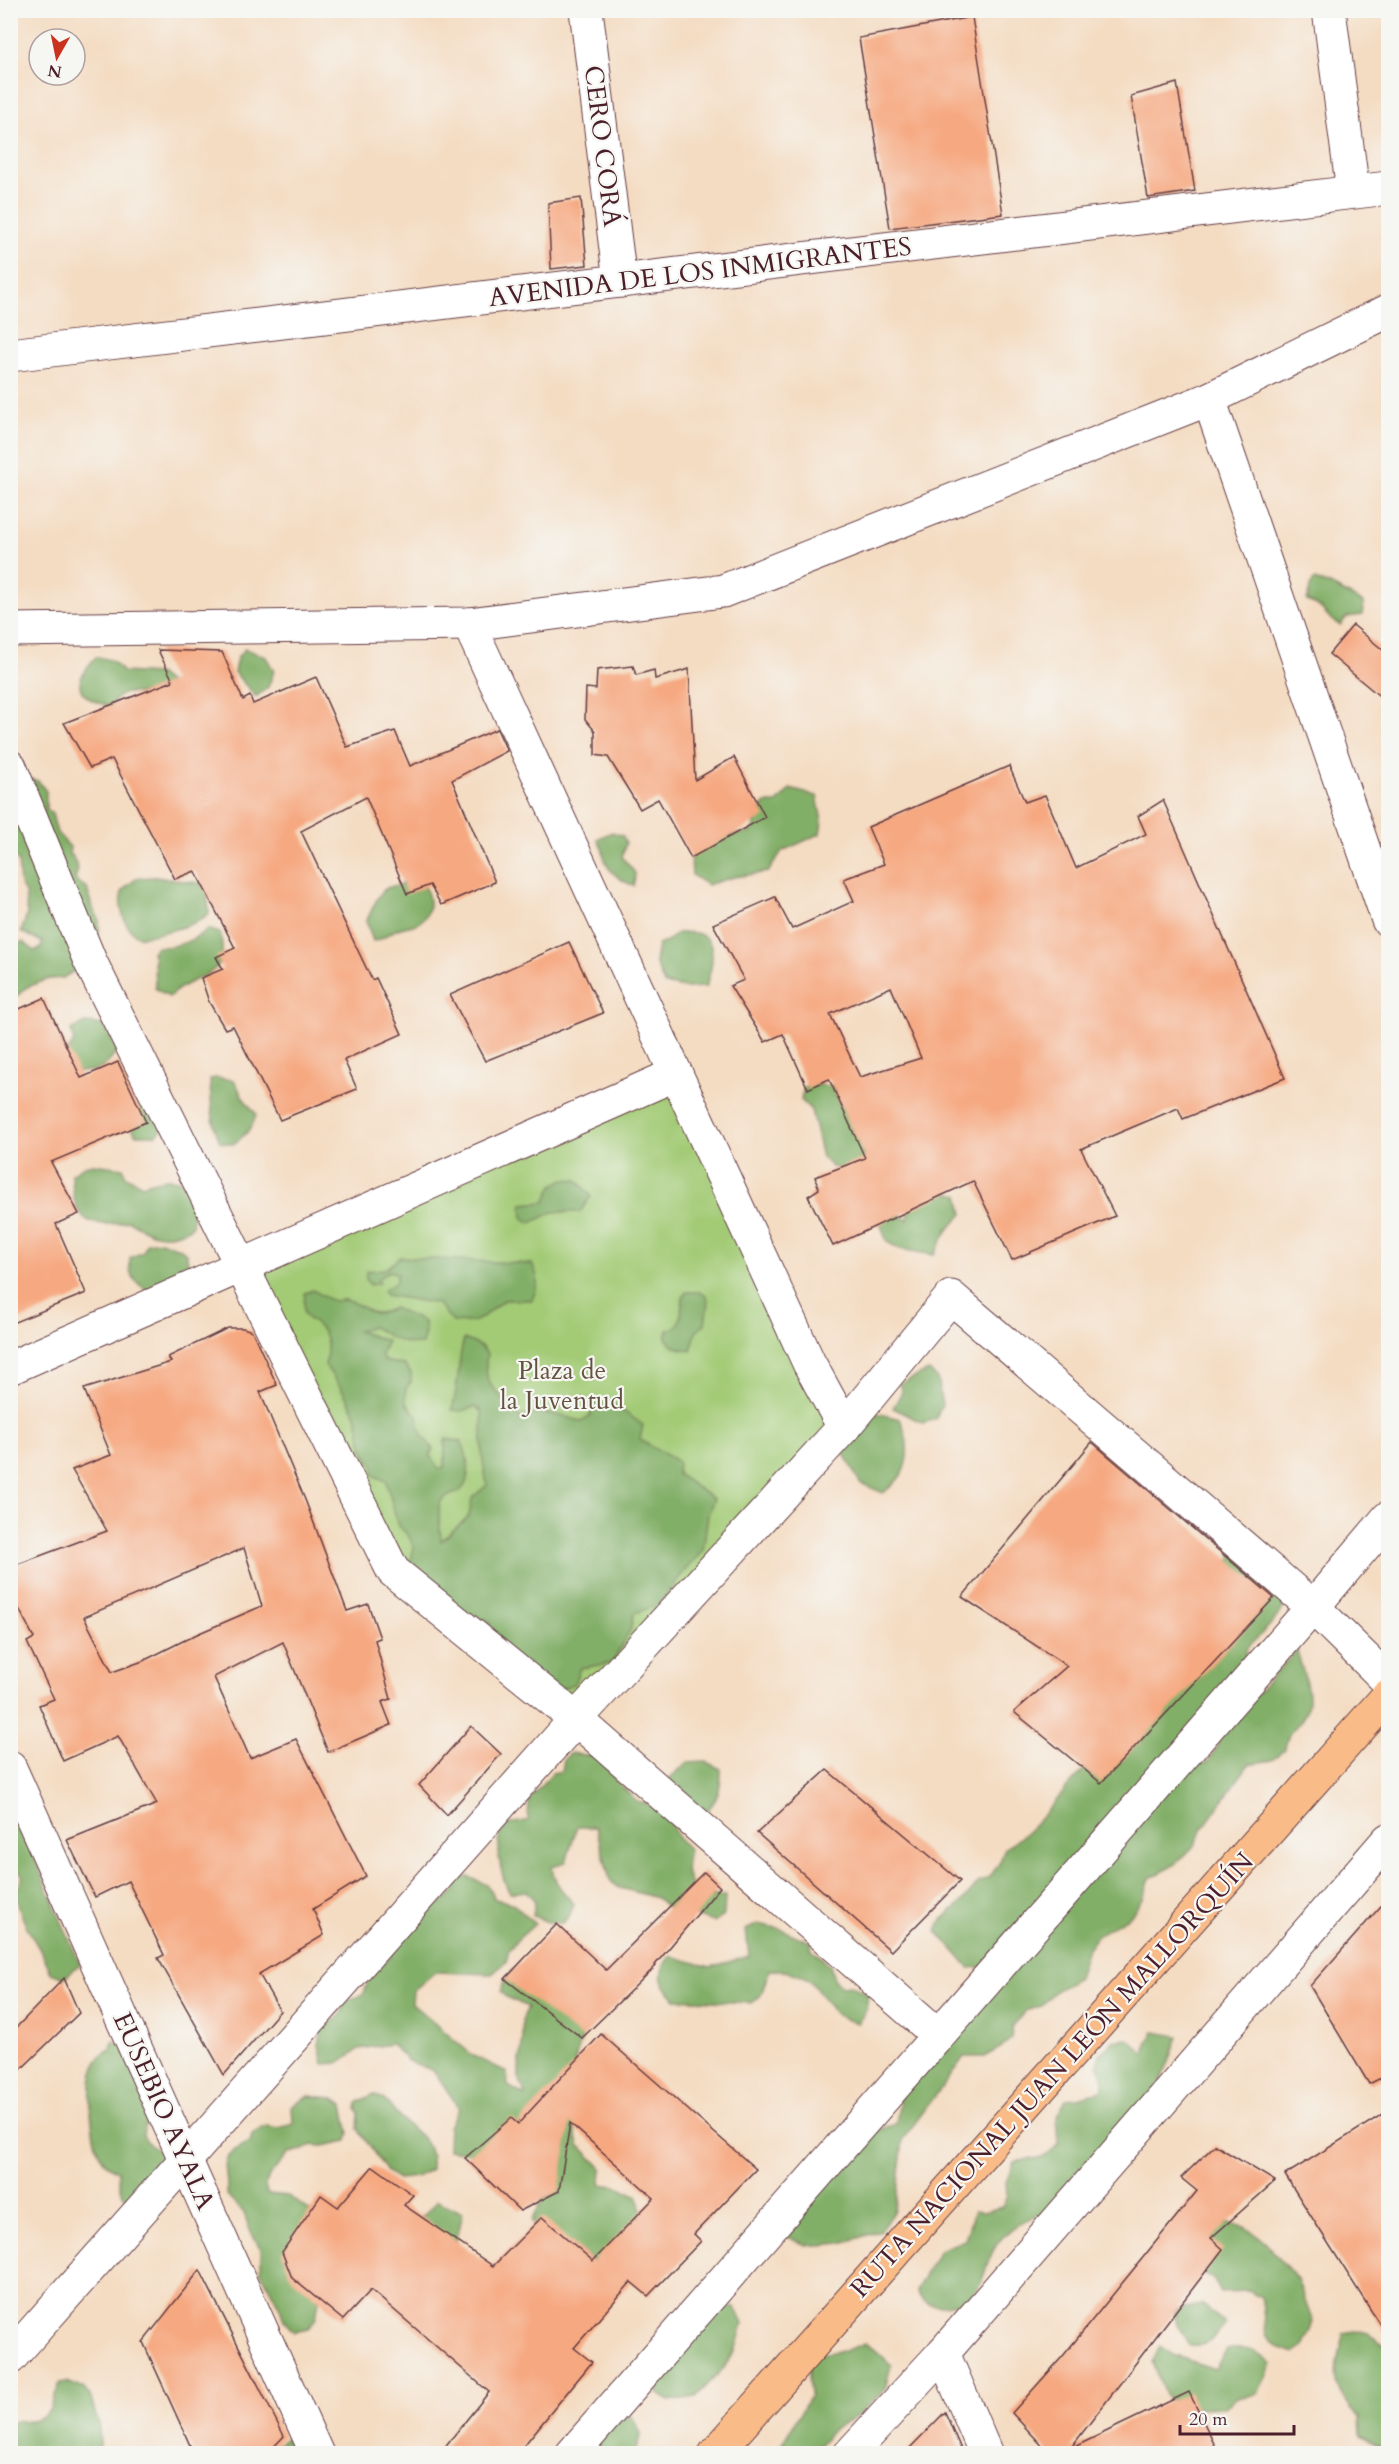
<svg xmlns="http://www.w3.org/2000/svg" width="1399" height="2464" font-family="Cardo,serif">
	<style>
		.green { fill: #a3cb76; stroke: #767550; stroke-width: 1.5 }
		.forest { fill: #82af67; stroke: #666749; stroke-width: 1.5 }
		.building { fill: #f6a981; fill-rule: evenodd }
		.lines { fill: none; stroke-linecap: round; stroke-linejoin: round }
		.minor-casing { stroke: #643b42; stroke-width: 35 }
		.highway-casing { stroke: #643b42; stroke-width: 35 }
		.minor { stroke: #fff; stroke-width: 33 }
		.highway { stroke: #f9bc89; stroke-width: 33 }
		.labels { text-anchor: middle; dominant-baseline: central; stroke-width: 4.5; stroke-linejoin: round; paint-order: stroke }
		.street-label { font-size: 26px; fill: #4a1f2b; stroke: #f6f6f2 }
		.park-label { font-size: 26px; fill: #655342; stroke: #f6f6f2 }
	</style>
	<rect width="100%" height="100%" fill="#f6f6f2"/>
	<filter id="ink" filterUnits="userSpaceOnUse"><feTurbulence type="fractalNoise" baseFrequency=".0167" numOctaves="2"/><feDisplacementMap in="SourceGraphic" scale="12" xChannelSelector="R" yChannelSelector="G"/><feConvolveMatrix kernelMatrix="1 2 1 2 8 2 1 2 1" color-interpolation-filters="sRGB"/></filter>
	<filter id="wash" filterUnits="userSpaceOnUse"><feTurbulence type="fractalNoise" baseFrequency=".008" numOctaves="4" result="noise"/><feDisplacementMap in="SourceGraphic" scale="24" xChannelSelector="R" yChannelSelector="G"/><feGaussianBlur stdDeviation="1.35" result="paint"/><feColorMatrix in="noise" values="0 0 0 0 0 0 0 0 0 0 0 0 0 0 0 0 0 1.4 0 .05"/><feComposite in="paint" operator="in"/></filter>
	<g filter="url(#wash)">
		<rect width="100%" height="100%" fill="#f4dcc2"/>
		<!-- green -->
		<path class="green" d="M 676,1074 L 844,1427 L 576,1719 L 393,1571 L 242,1266 Z"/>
		<!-- forest -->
		<g class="forest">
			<path d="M 1314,580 L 1328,584 L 1364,603 L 1362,615 L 1347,617 L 1340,625 C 1323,617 1328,608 1307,601 L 1310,587 Z"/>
			<path d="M 245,649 L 266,657 L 274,671 L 268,687 L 256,697 L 234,672 L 237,658 Z"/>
			<path d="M 96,657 C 109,659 115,660 122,672 L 158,674 L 170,684 C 162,686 151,692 142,693 C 121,694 126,689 109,706 C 74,697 72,682 96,657 Z"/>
			<path d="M 10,775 L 38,781 L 46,791 L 46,809 L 52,814 L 57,833 L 70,847 L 69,855 L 72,855 L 78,868 L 75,880 L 87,888 L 92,908 L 99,919 L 99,931 L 90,961 L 63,978 L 49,979 L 27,987 L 11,1001 L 11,945 L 23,942 L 35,951 L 41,948 L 42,942 L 21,932 L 27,914 L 25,893 L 20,884 L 18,861 L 11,853 Z"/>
			<path d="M 790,789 L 817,796 L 822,821 L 820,834 L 782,851 L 768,872 L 734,877 L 707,885 L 692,875 L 691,858 L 706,840 L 751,832 L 765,803 L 777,803 Z"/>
			<path d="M 612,832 L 623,836 L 626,843 L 622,857 L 635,873 L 634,886 C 622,881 610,874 605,861 C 602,851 604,848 597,839 Z"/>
			<path d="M 155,877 L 193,882 L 201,884 L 207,889 L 209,913 C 206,916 202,919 198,921 C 189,926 148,938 139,936 C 125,932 116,902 123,891 C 126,886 133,882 137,878 Z"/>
			<path d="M 410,882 L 424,885 C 432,900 432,919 413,925 C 407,927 400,927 394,931 C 385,935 383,940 373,941 L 366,921 C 372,912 377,893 387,888 C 394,885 402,885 410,882 Z"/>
			<path d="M 208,929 L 220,933 C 232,982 195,970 169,997 L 155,988 L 154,959 L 152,952 L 156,947 C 176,948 193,941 208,929 Z"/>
			<path d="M 677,933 C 683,933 690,932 696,933 C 721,939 711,970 706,987 L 684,988 L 664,984 L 655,962 L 658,945 L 666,942 Z"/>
			<path d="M 86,1023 L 105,1025 L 117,1051 C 105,1070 97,1072 75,1072 L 68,1051 L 74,1042 L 71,1030 Z"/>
			<path d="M 144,1072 L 168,1124 L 156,1135 L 136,1135 L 130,1125 L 119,1082 L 128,1075 Z"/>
			<path d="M 215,1078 L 234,1080 L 244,1099 L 256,1114 C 254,1127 244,1137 233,1144 L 220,1142 C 211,1121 211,1102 210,1079 Z"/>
			<path d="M 816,1085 L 832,1086 C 837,1101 841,1109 854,1118 L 852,1129 L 861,1139 L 864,1161 L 845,1169 L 832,1167 L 822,1157 L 811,1110 L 801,1100 L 804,1087 Z"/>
			<path d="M 93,1164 L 123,1168 L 126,1176 L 142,1185 C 157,1180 172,1175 187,1184 L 194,1206 L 192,1227 C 167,1241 152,1236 129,1221 C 85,1231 72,1218 72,1174 L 84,1166 Z"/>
			<path d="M 564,1179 L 577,1180 L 591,1196 L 580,1212 L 553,1212 L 531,1223 L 523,1218 L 522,1204 L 545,1202 L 553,1185 Z"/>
			<path d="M 939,1191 L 959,1195 L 963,1214 L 947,1231 L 934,1255 L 900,1249 L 887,1242 L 880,1223 L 900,1215 L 908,1220 L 909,1211 Z"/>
			<path d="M 161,1241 L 181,1249 L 187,1254 L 189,1276 L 148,1291 C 134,1281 128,1276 130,1258 L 143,1252 L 147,1243 Z"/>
			<path d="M 400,1257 L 532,1264 C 540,1278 538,1285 532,1300 L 504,1300 C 480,1315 485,1325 453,1322 L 438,1304 L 386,1295 L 383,1291 L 395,1283 L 398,1274 L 389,1271 L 378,1279 L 379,1283 L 370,1285 L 366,1280 L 366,1271 L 385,1269 Z"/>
			<path d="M 313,1290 C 319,1293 327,1300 335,1301 C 338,1301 341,1299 344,1300 C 364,1302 367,1322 394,1308 L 424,1322 L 425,1332 L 422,1344 C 399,1345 391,1337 373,1327 L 358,1331 L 387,1341 L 381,1354 L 384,1361 L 404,1365 L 411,1373 L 411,1382 L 406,1388 L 406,1403 L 417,1415 L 422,1435 L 433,1449 L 430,1456 L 439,1469 L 445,1467 L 445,1439 L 461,1441 C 468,1454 473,1480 460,1491 C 454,1496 443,1494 440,1503 C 437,1509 441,1532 441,1541 L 469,1516 L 472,1498 L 487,1485 L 482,1455 L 482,1412 L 475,1407 L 461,1411 L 452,1410 C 459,1386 457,1363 464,1339 L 481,1346 L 487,1354 C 481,1392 502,1390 519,1418 C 540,1409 560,1415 581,1421 L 591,1415 L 592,1405 L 612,1403 L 643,1425 L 640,1439 C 652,1449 666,1453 678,1462 L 677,1474 L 714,1499 L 708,1514 L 703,1551 L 686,1569 L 658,1605 L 634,1613 L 630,1631 L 612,1663 L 580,1668 L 574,1684 L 545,1695 L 486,1646 L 490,1622 L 458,1610 L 409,1568 L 414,1547 L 408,1535 L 398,1525 L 386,1481 L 373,1475 L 374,1465 C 358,1450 363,1432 355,1413 C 347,1396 336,1380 325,1365 C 328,1350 330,1336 317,1325 C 312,1320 306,1320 304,1312 C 303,1306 305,1299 305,1293 Z"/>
			<path d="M 686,1292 L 699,1292 L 705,1294 L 708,1300 L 705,1324 L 696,1332 L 691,1351 L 672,1346 L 666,1338 L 668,1330 C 689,1325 676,1306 686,1292 Z"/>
			<path d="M 929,1371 L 937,1378 L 942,1405 L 936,1419 L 923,1423 L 893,1408 L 902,1392 L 899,1384 Z"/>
			<path d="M 876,1413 L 900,1419 C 908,1436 911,1458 901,1475 C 897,1482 889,1488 883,1493 L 860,1483 L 841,1448 Z"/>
			<path d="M 1233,1549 L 1290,1599 L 1273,1622 L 1247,1648 L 1242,1671 L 1188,1766 L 1208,1762 L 1217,1747 L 1221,1732 L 1297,1650 C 1301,1668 1314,1696 1305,1714 C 1297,1731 1289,1724 1285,1749 L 1272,1760 L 1249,1764 L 1203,1828 L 1193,1847 L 1176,1864 L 1150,1878 L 1143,1899 L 1130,1916 L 1097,1935 L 1086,1951 L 1078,1978 L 1055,1991 L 1041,2006 L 1025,2011 L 1013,2026 L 1011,2038 L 1004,2046 L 984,2057 L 964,2057 L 903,2139 L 896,2201 L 893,2212 L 880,2231 L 842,2243 L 819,2245 L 806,2245 L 783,2235 L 864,2135 L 896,2124 L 904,2074 L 988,1966 L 969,1968 L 937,1931 L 942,1920 L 964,1900 L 979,1882 L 990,1877 L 1000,1862 L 1005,1848 C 1040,1828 1059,1792 1088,1766 L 1228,1577 Z"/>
			<path d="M 571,1753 L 600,1757 L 615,1780 L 637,1801 L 657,1806 L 670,1822 L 678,1838 L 689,1850 C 684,1871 685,1880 700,1896 L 725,1896 L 724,1915 L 714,1922 L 668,1908 L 657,1898 L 617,1887 L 610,1880 L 596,1827 L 577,1827 L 566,1862 L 552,1866 C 553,1882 563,1892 574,1904 L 569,1917 L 562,1923 L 548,1922 L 533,1916 L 535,1901 L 526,1891 L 510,1893 C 501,1880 491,1835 508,1825 C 513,1822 522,1822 528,1821 L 529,1800 L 552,1773 L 562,1771 L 564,1759 Z"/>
			<path d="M 706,1762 L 721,1769 C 721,1791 718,1800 703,1815 L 665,1782 L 687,1763 Z"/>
			<path d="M 10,1802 L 80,1964 L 64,1978 L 51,1973 C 42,1948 21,1925 17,1899 C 15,1892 21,1882 23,1876 L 11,1862 Z"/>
			<path d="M 469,1877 L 487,1885 L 495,1899 L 512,1903 L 535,1924 L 517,1940 L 509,1950 L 506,1962 L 492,1974 L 435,1972 L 413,1991 L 412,2004 L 472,2055 L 507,2072 L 508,2086 L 526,2096 L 519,2078 L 519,2068 L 523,2038 L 522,2020 L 528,2007 L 506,1997 L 501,1992 L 505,1979 L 513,1970 L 522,1972 L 574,2025 L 582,2038 L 565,2092 L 579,2145 L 602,2168 L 601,2184 L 620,2187 L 638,2196 L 642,2211 L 637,2227 L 598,2264 L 555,2232 L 537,2231 L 532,2220 L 542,2201 L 554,2193 L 472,2153 L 448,2150 L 449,2127 L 459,2108 L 434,2071 L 408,2061 L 391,2044 L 359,2049 L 338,2063 L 323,2064 L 319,2045 L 322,2029 L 340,2016 L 345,2001 L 363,1995 L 373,1969 L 391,1957 L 394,1942 L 418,1925 L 431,1909 L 447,1899 L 455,1889 L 456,1878 Z"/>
			<path d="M 758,1924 L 781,1929 L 812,1943 L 811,1948 L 830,1965 L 834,1980 L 842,1986 L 850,1985 L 868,1994 L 866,2010 L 858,2023 C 825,2017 830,1998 809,1981 C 797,1972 783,1970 769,1970 L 761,1995 L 752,2003 L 675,1999 C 660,1982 656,1975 670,1956 L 711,1967 L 749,1956 L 746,1930 Z"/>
			<path d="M 1154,2032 L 1178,2036 C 1166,2073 1157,2102 1120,2121 C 1114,2152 1100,2151 1079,2170 C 1067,2181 1057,2198 1048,2212 C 1028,2217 1010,2226 997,2244 C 978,2273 989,2302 943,2305 C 930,2306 922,2302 916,2291 L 939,2250 L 965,2240 L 974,2211 L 983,2212 L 1002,2207 L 1007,2196 L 1006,2182 L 1014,2162 L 1045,2157 L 1059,2144 L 1057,2116 L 1066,2099 L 1084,2097 L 1103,2089 L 1103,2079 L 1098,2064 L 1100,2054 L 1113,2041 L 1128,2039 L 1145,2054 L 1148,2041 Z"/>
			<path d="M 113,2041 L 121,2045 L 157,2121 L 144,2126 L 143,2136 L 150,2145 L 172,2160 L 141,2206 C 121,2197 119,2194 118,2172 C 113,2168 106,2165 103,2160 C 90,2142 86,2081 97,2062 C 100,2056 105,2052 111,2050 Z"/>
			<path d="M 374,2094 C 393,2104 388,2107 401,2119 C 418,2135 434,2141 431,2169 L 417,2177 L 398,2179 L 387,2172 L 358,2129 L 359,2113 L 356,2109 L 357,2103 Z"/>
			<path d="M 309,2096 L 333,2098 L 343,2105 L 349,2134 L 347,2141 L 323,2146 L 312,2145 L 303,2150 L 289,2153 L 270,2175 L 265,2185 L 267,2194 L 288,2196 L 310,2211 L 309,2229 L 285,2248 C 284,2269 306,2285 319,2300 L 316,2318 L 308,2329 L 294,2332 L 284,2321 L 280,2308 L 261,2272 L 261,2249 L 251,2233 L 244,2213 L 227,2195 C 229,2164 213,2159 250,2142 L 252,2134 L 266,2126 L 279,2128 L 293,2124 L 292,2106 Z"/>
			<path d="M 437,2201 L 463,2213 L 454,2250 L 405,2221 L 422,2217 Z"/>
			<path d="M 1229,2224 L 1245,2227 L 1265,2242 L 1297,2279 L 1312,2320 L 1311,2331 L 1303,2347 L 1295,2353 C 1256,2344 1268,2328 1261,2297 L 1250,2291 L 1221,2292 L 1213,2279 L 1200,2272 L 1199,2252 L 1220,2225 Z"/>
			<path d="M 1203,2305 L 1226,2324 C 1213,2339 1209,2347 1189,2345 L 1177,2324 L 1174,2312 L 1183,2308 Z"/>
			<path d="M 720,2307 L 735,2307 L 743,2324 L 735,2352 L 721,2371 L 696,2397 L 669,2401 L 656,2392 L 647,2368 Z"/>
			<path d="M 1355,2331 L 1368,2334 L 1388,2347 L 1388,2448 L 1384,2449 L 1361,2436 L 1360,2418 C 1330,2391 1333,2369 1344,2333 Z"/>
			<path d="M 864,2343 L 878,2352 L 891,2365 L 885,2389 L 859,2415 L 831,2431 L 814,2453 L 776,2454 L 810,2396 L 808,2355 L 844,2351 Z"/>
			<path d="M 1160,2346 L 1173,2355 L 1215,2369 L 1227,2350 C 1246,2346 1259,2351 1272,2364 L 1258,2394 L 1236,2398 L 1225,2407 L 1196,2408 L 1166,2398 L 1153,2362 Z"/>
			<path d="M 66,2382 L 83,2388 L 91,2397 L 99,2428 L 100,2444 L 95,2453 L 11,2453 L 11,2422 C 19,2421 28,2422 36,2420 C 52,2417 54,2395 60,2383 Z"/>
			<path d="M 631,2415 L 641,2433 L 635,2453 L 573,2454 L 616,2422 Z"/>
			<path d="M 291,2436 L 301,2442 L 307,2454 L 272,2454 L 273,2448 Z"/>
		</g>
		<g id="blocks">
			<!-- building -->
			<g class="building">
				<path d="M 972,17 L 1003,214 L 890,228 L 859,38 Z"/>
				<path d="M 1177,83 L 1195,191 L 1148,198 L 1131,96 Z"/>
				<path d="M 581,198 L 587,265 L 551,269 L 548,203 Z"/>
				<path d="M 1353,625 L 1389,655 L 1389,704 L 1329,654 Z"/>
				<path d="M 158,650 L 222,652 L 243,700 L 250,696 L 253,704 L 316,677 L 347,747 L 395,731 L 410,766 L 497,729 L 507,751 L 452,780 L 495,882 L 441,905 L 430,885 L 407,894 L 366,797 L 301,831 L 372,980 L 376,978 L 402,1034 L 344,1060 L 357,1089 L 280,1120 L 233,1026 L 225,1029 L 209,1002 L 201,978 L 223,969 L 216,957 L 235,948 L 195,871 L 175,879 L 112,759 L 90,768 L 64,723 L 173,681 Z"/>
				<path d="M 633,666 L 636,675 L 654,670 L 655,679 L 689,669 L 695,780 L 734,757 L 765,817 L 691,858 L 658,799 L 640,809 L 608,757 L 595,755 L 595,731 L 585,719 L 586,688 L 596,689 L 597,670 Z"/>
				<path d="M 1009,766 L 1025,802 L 1045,795 L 1076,868 L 1146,834 L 1138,816 L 1163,800 L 1285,1078 L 1183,1119 L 1178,1108 L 1081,1149 L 1115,1216 L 1012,1260 L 973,1181 L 833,1246 L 808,1196 L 819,1189 L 815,1177 L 865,1158 L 829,1079 L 808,1089 L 783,1034 L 765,1042 L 730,986 L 744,980 L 713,924 L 775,897 L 792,929 L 854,901 L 844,879 L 884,864 L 868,827 ZM 891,987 L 921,1058 L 860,1077 L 830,1014 Z"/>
				<path d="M 569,942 L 603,1013 L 485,1061 L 450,995 Z"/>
				<path d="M 44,998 L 81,1078 L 118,1062 L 146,1122 L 51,1162 L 79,1214 L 56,1224 L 86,1293 L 10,1324 L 10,1013 Z"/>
				<path d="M 228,1328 L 243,1328 L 252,1331 L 277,1385 L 260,1392 L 306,1502 L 347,1611 L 368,1604 L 380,1638 L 375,1640 L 391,1699 L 382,1702 L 391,1725 L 328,1752 L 283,1642 L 214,1677 L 250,1758 L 296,1739 L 366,1876 L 313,1909 L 324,1935 L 259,1974 L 280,2011 L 224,2075 L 158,1958 L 164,1955 L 128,1881 L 95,1897 L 67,1840 L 157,1804 L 118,1736 L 63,1761 L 39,1705 L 54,1699 L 27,1642 L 34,1638 L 10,1591 L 10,1567 L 107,1531 L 72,1470 L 111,1455 L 84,1389 L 171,1362 L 168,1357 ZM 244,1548 L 262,1606 L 197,1634 L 143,1661 L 112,1672 L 84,1617 Z"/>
				<path d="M 1092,1442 L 1274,1598 L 1101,1783 L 1014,1712 L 1067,1666 L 962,1597 Z"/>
				<path d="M 471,1726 L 501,1754 L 447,1815 L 419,1785 Z"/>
				<path d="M 827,1770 L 960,1881 L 891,1951 L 757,1833 Z"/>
				<path d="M 704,1872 L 720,1887 L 655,1965 L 656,1966 L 582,2038 L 505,1979 L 557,1924 L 606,1970 Z"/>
				<path d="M 1389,1897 L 1389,2074 L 1369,2084 L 1310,1986 Z"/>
				<path d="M 64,1978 L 79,2013 L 10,2080 L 10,2034 Z"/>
				<path d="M 601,2034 L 756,2169 L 694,2234 L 701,2241 L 648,2296 L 631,2282 L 574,2348 L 592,2362 L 517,2454 L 439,2454 L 489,2392 L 371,2290 L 343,2320 L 292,2278 L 282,2252 L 321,2195 L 338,2207 L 373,2166 L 413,2195 L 404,2205 L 493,2266 L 542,2217 L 593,2261 L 654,2198 L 570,2123 L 559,2191 L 520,2211 L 465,2158 L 511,2118 L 518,2124 Z"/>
				<path d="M 1389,2110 L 1389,2339 L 1285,2175 Z"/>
				<path d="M 1215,2145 L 1275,2181 L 1211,2238 L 1223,2249 L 1070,2449 L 1189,2392 L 1219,2454 L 1050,2454 L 1012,2413 L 1063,2356 L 1197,2191 L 1181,2178 Z"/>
				<path d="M 200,2270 L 284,2436 L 267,2454 L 194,2454 L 143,2342 Z"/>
				<path d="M 945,2412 L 963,2454 L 904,2454 Z"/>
			</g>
		</g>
	</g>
	<g filter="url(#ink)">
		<use href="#blocks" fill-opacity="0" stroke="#643b42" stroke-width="1.5"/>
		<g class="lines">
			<!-- minor casing -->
			<g class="minor-casing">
				<g id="minor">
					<path d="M 586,10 L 620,281"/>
					<path d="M 1329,10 L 1353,192"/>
					<path d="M 10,355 L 1388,188"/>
					<path d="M 1209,399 L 1388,920"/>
					<path d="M 469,624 L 809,1363 L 844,1427 L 951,1297 L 1313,1607 L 1388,1681"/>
					<path d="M 10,630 L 469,624 L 723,591 L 1209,399 L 1388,311"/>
					<path d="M 10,767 L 90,961 L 393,1571 L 576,1719 L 938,2035"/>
					<path d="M 10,1368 L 676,1074"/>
					<path d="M 10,1768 L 317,2454"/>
					<path d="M 943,2353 L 986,2454"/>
					<path d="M 10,2358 L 576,1719 L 844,1427"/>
					<path d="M 572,2454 L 1313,1607 L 1388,1518"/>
					<path d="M 850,2454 L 943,2353 L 1388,1840"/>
				</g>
			</g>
			<!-- highway casing -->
			<g class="highway-casing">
				<path id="highway" d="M 715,2454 L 1388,1696"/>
			</g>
			<!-- minor -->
			<use href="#minor" class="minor"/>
			<!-- highway -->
			<use href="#highway" class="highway"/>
		</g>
	</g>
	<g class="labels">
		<!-- street labels -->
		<g class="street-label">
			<text transform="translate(603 146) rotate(83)">CERO CORÁ</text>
			<text transform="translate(700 272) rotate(-7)">AVENIDA DE LOS INMIGRANTES</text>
			<text transform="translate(1052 2075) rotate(-48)">RUTA NACIONAL JUAN LEÓN MALLORQUÍN</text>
			<text transform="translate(164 2111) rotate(66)">EUSEBIO AYALA</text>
		</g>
		<!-- park labels -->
		<g class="park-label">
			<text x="562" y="1370">Plaza de<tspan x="562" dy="30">la Juventud</tspan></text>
		</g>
	</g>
	<!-- margin -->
	<rect width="1399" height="2464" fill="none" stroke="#f6f6f2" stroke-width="36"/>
	<!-- north arrow -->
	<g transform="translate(57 57) rotate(189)"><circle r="28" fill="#f6f6f2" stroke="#b1a0a2" stroke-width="1.5"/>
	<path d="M0-4.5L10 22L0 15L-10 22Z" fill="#c8321e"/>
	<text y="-9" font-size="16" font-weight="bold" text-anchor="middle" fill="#4a1f2b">N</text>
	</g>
	<!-- scale -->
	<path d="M1180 2425v9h114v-9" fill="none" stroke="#4a1f2b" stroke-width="3"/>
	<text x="1189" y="2425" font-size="18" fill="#4a1f2b" stroke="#f6f6f2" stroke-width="4.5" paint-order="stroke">20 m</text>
</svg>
